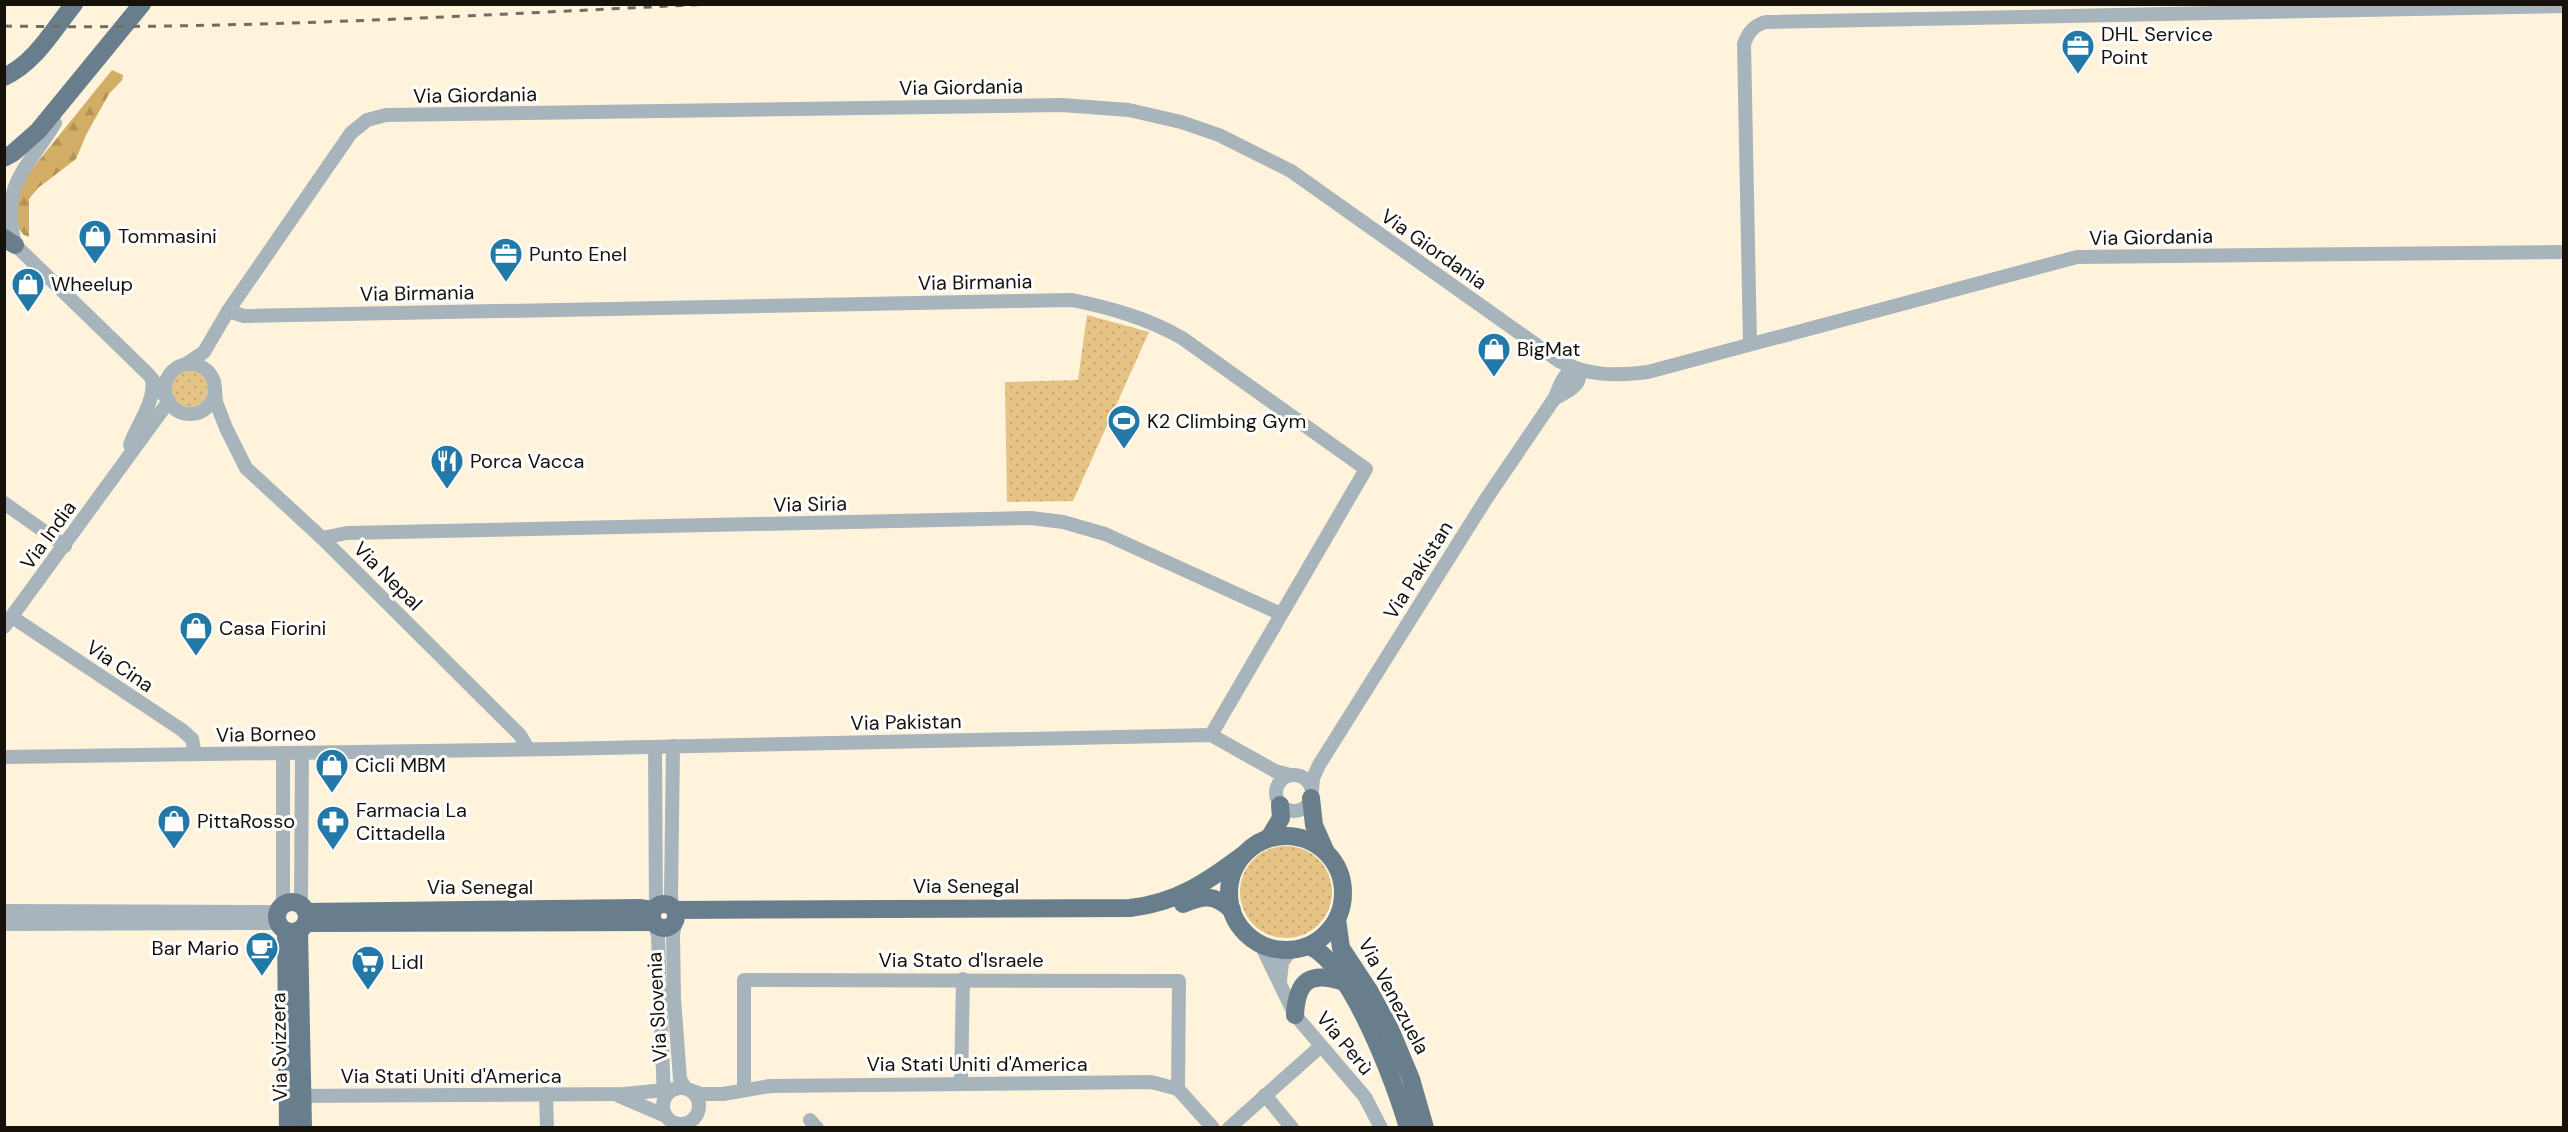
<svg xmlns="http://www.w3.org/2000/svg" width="2568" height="1132" font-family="'DM Sans',sans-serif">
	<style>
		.grass { fill: url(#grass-dots) }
		.forest { fill: url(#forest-firs) }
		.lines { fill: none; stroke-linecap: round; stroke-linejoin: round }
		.minor { stroke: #a7b4bc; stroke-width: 14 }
		.major { stroke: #687e8c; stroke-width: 18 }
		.rail { stroke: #746c5e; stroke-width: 3; stroke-dasharray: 8 8; stroke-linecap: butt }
		.labels { text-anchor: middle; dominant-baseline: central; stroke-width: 6; stroke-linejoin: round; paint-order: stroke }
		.poi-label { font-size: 20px; fill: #171209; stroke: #fff; text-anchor: start }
		.street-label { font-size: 20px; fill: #171209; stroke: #fff }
	</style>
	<defs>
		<pattern id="grass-dots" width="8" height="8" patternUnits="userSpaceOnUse" patternTransform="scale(1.5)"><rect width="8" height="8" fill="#e4c384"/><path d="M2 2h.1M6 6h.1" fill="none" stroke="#c3a671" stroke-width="1.8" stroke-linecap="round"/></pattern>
		<pattern id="forest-firs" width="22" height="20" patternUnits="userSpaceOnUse" patternTransform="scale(1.5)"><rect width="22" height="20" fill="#d2ad65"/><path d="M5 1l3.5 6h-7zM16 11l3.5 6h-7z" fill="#b49456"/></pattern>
	</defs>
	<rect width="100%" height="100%" fill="#fff3dc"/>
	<!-- grass -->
	<g class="grass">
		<path d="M 1087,315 L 1149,332 L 1073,501 L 1007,502 L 1005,382 L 1078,380 Z"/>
		<circle cx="190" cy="389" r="18"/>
		<circle cx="1286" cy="892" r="46"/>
	</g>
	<!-- forest -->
	<path class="forest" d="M 112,70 L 123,75 L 122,80 L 109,94 L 86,135 L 76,159 L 38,188 L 29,199 L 29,237 L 24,235 L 19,229 L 14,211 L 19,185 Z"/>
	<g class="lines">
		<!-- minor -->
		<g class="minor">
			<path d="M 8,238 L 149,375 L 167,399"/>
			<path d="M 15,245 C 0,182 27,170 55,123"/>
			<path d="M 228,311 L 244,316 L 1072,300 C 1111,308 1147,318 1182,338 L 1366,469 L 1211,735"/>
			<path d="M 1750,344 L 1744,44 C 1748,32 1754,25 1766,22 L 2564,6"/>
			<path d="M 186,364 L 204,352 L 228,311 L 351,133 L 367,120 L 386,115 L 1062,105 L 1129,110 L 1181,122 L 1219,135 L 1291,171 L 1559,361 C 1587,376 1616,376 1648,372 L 2077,257 L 2564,252"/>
			<circle cx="190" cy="389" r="25"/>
			<path d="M 215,391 L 216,402 L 226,428 L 246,468 L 322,538 L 520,735 L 528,749"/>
			<path d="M 1554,399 C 1566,392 1584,386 1578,369"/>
			<path d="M 130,445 C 137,424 156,402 152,379"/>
			<path d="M 4,503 L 65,546"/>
			<path d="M 322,538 L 347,533 L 1031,518 L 1063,522 L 1105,534 L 1281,614"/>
			<path d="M 12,617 L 182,730 L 192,739 L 195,754"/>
			<path d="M 4,627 L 169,401"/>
			<path d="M 673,746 L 671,897 L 673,908"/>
			<path d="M 655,747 L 656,907"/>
			<path d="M 4,757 L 556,749 L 1211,735 L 1275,771 L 1290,775"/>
			<circle cx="1294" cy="793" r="18"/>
			<path d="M 1312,791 L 1313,778 L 1319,765 L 1486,499 L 1554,399 C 1560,387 1563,370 1578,369"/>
			<path d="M 301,905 L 302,753"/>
			<path d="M 283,906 L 283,753"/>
			<path d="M 4,911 L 279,912"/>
			<path d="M 675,923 L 673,935 L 674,998 L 680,1079 L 685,1088"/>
			<path d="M 4,924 L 279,923"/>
			<path d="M 655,925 L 658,936 L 664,1099"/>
			<path d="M 1261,945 L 1295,1015 L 1365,1097 L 1381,1128"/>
			<path d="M 1280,981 L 1282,962 L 1291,950"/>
			<path d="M 961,1084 L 963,979"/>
			<circle cx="681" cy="1106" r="18"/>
			<path d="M 744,1089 L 744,980 L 1179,981 L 1178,1089"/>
			<path d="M 690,1090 L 701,1094 L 723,1094 L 770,1086 L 1151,1082 L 1178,1089 L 1213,1128"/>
			<path d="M 546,1094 L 547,1128"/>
			<path d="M 1265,1095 L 1292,1128"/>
			<path d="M 294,1096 L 624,1094 L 675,1089"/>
			<path d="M 619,1096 L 666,1116"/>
			<path d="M 810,1120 L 817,1128"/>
			<path d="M 1229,1128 L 1321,1046"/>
		</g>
		<!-- major -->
		<g class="major">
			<path d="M 4,77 C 35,63 53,30 74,4"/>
			<path d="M 4,158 L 13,153 L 38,131 L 142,4"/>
			<path d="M 4,238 L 15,245"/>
			<path d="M 1311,798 L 1314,825 L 1325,850"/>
			<circle cx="1286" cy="893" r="57"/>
			<path d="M 1269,838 L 1281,818 L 1280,805"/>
			<circle cx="292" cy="917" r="15"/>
			<circle cx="664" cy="916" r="12"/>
			<path d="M 1183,904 C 1204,895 1214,894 1232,910"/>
			<path d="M 675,910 L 1130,908 C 1176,903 1207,882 1243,855"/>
			<path d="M 306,912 L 639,908 L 653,910"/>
			<path d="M 1337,919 L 1341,948 L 1370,992 L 1390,1029 L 1411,1079 L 1425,1128"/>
			<path d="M 306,923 L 653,922"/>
			<path d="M 299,930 L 303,1128"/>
			<path d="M 286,931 L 288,1128"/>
			<path d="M 1309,946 C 1350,962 1396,1085 1408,1128"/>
			<path d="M 1295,1015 C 1297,979 1311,971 1344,982"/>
		</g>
		<!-- rail -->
		<path class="rail" d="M 4,26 C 240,30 476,15 712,4"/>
	</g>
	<!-- icons -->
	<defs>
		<g id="office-pin" transform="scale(1.725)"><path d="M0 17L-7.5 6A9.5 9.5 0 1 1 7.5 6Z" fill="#2279a8" stroke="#fff"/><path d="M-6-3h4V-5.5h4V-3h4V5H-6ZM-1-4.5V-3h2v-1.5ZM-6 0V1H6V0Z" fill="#fff"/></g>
		<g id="shop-pin" transform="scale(1.725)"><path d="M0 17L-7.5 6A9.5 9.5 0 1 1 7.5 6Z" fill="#2279a8" stroke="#fff"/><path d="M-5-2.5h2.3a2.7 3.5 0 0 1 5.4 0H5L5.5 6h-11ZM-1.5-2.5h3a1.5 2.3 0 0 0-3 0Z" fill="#fff"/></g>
		<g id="stadium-pin" transform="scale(1.725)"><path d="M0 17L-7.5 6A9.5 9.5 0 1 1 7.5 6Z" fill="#2279a8" stroke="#fff"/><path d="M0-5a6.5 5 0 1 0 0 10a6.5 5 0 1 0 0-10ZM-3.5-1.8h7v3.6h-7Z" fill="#fff"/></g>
		<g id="restaurant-pin" transform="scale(1.725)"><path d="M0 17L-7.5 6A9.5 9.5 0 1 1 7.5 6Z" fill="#2279a8" stroke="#fff"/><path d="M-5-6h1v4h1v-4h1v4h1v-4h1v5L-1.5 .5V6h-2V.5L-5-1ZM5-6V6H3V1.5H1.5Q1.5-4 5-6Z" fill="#fff"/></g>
		<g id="pharmacy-pin" transform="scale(1.725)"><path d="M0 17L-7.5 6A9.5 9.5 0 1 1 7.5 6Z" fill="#2279a8" stroke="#fff"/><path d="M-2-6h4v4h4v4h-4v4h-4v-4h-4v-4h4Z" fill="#fff"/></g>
		<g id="cafe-pin" transform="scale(1.725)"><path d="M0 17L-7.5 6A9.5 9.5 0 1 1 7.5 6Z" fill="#2279a8" stroke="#fff"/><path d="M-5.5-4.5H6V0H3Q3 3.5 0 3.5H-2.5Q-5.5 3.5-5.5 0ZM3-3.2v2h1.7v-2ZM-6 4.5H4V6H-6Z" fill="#fff"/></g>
		<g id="supermarket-pin" transform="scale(1.725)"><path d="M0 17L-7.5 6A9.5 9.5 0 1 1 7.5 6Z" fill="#2279a8" stroke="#fff"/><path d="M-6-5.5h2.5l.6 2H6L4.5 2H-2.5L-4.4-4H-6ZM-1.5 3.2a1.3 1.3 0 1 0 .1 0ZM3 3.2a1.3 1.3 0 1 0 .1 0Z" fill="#fff"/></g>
	</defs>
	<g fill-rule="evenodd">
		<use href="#office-pin" x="2078" y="46"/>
		<use href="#shop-pin" x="95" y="236"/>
		<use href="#office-pin" x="506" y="254"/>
		<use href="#shop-pin" x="28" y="284"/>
		<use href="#shop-pin" x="1494" y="349"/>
		<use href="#stadium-pin" x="1124" y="421"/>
		<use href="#restaurant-pin" x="447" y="461"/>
		<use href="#shop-pin" x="196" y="628"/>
		<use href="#shop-pin" x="332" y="765"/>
		<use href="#shop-pin" x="174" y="821"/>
		<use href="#pharmacy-pin" x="333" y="822"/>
		<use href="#cafe-pin" x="262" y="948"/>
		<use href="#supermarket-pin" x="368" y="962"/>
	</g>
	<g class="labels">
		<!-- poi labels -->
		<g class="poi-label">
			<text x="2101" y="34">DHL Service<tspan x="2101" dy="23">Point</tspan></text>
			<text x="118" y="236">Tommasini</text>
			<text x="529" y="254">Punto Enel</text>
			<text x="51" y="284">Wheelup</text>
			<text x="1517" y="349">BigMat</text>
			<text x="1147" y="421">K2 Climbing Gym</text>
			<text x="470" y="461">Porca Vacca</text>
			<text x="219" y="628">Casa Fiorini</text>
			<text x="355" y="765">Cicli MBM</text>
			<text x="356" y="810">Farmacia La<tspan x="356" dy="23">Cittadella</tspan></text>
			<text x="197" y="821">PittaRosso</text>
			<text x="239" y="948" text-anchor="end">Bar Mario</text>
			<text x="391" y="962">Lidl</text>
		</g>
		<!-- street labels -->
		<g class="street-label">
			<text transform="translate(961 87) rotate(-1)">Via Giordania</text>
			<text transform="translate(475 95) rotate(-1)">Via Giordania</text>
			<text transform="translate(2151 237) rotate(-1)">Via Giordania</text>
			<text transform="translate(1434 249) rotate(35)">Via Giordania</text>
			<text transform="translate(975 282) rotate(-1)">Via Birmania</text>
			<text transform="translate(417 293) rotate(-1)">Via Birmania</text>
			<text transform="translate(810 504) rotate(-1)">Via Siria</text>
			<text transform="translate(48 535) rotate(-54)">Via India</text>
			<text transform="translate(1418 570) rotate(-58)">Via Pakistan</text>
			<text transform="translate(388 576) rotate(45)">Via Nepal</text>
			<text transform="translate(120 666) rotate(34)">Via Cina</text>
			<text transform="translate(906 722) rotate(-1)">Via Pakistan</text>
			<text transform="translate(266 734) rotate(-1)">Via Borneo</text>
			<text x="966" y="886">Via Senegal</text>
			<text x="480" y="887">Via Senegal</text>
			<text x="961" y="960">Via Stato d'Israele</text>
			<text transform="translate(1394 996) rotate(62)">Via Venezuela</text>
			<text transform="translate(657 1007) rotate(-93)">Via Slovenia</text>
			<text transform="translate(1345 1043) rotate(50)">Via Perù</text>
			<text transform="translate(279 1047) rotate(-91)">Via Svizzera</text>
			<text x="977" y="1064">Via Stati Uniti d'America</text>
			<text x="451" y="1076">Via Stati Uniti d'America</text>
		</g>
	</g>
	<!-- border -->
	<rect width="2568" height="1132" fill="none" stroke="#171209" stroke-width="12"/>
</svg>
